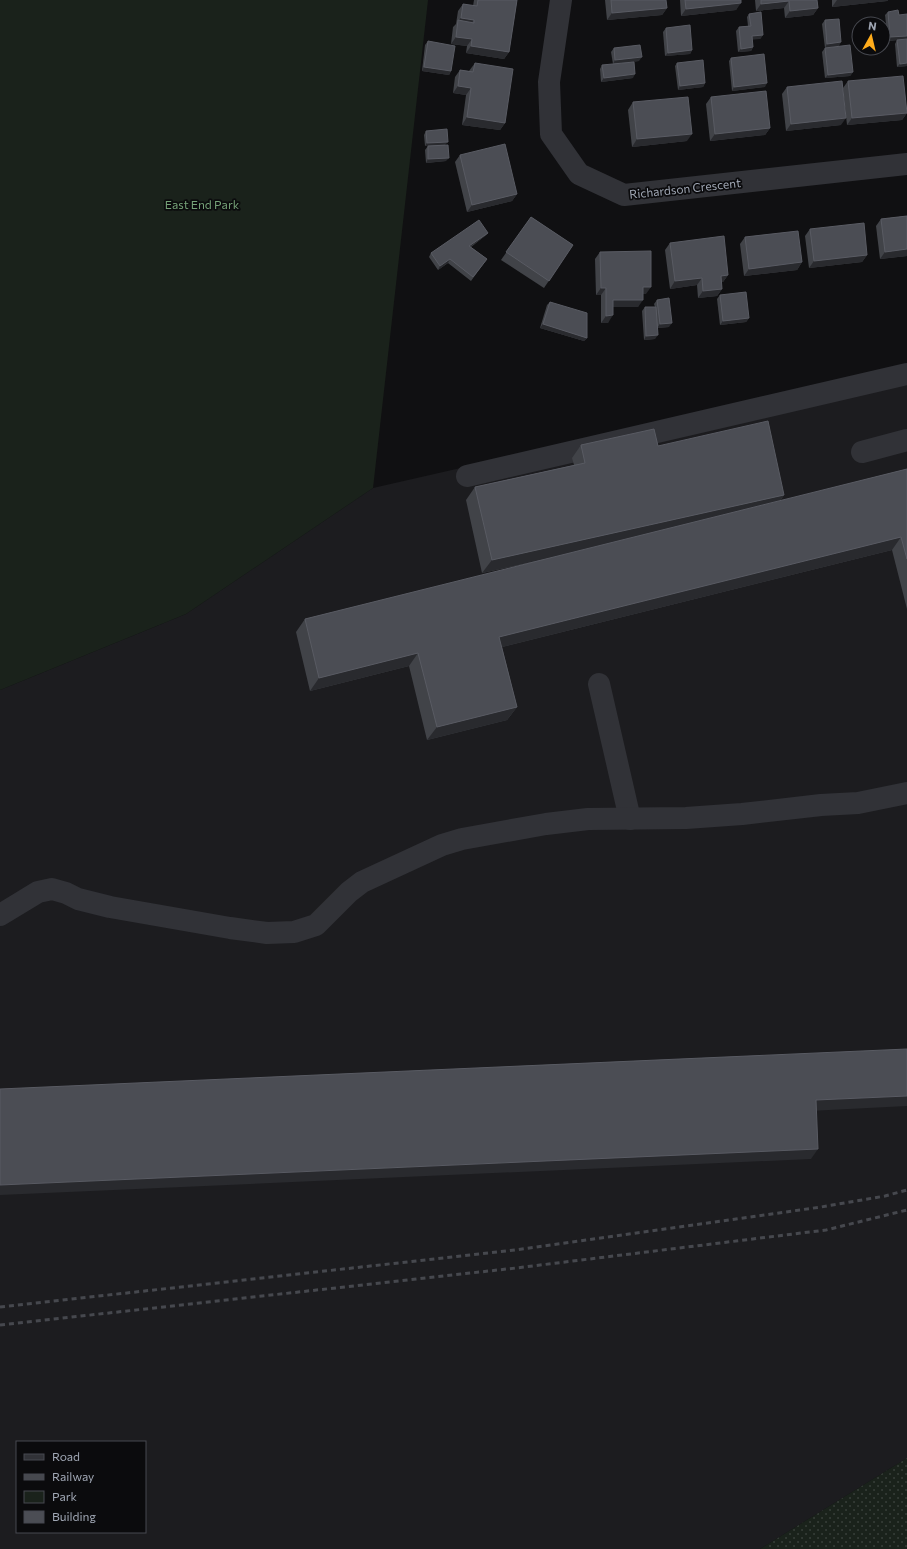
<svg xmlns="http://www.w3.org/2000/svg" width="907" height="1549" font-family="Commissioner,sans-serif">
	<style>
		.built { fill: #1c1c1f; fill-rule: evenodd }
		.grass { fill: url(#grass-dots) }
		.green { fill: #1a221b }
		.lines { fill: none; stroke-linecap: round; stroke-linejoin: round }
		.minor { stroke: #313237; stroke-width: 22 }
		.rail { stroke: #46484e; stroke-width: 3; stroke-dasharray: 5 4; stroke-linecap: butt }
		.wall { fill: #414348 }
		.shaded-wall { fill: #292a2e }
		.building { fill: #4b4d54; stroke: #595b63 }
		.labels { text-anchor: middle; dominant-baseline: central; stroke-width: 3.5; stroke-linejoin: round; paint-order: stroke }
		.street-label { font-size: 12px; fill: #a0a7b4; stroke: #0b0b0d }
		.park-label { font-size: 12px; fill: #75a177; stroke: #0b0b0d }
	</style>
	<defs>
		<pattern id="grass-dots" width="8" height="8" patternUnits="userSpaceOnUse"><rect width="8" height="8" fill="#1a221b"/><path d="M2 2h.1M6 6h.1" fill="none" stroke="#383f3a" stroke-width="1.8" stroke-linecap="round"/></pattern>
	</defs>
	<rect width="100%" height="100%" fill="#101012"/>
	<!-- built -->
	<path class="built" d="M 907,365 L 907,1458 L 760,1549 L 0,1549 L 0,690 L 186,614 L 373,488 L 825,385 ZM 17,1442 L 145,1442 L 145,1532 L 17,1532 Z"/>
	<!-- grass -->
	<path class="grass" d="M 907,1458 L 907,1549 L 760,1549 Z"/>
	<!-- green -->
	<path class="green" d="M 0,0 L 428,0 L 373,488 L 186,614 L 0,690 Z"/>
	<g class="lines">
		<!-- minor -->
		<g class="minor">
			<path d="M 561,0 L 549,82 L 551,134 L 579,174 L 624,195 L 907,164"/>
			<path d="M 862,452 L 907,440"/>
			<path d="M 467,476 L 907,374"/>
			<path d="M 599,684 L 630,819"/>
			<path d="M 0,915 L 38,892 L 52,889 L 66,893 L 78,899 L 110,907 L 230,928 L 267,933 L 294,932 L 316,925 L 349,892 L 362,882 L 442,845 L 462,839 L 546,824 L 588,819 L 686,818 L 742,814 L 821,805 L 858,803 L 907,793"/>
		</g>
		<!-- rail -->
		<g class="rail">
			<path d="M 0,1307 L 515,1250 L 821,1207 L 885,1196 L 907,1190"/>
			<path d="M 0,1325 L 516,1268 L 826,1230 L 907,1210"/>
		</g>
	</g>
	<!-- wall -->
	<g class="wall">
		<path d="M 474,0 L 517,0 L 509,52 L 504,59 L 466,53 L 467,46 L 451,44 L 453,27 L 456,24 L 458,11 L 463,4 L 473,6 Z"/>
		<path d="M 605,0 L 666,0 L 667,8 L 662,15 L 607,20 Z"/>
		<path d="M 680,0 L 741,0 L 736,10 L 681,16 Z"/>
		<path d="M 755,0 L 817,0 L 818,8 L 813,15 L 785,18 L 784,8 L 756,11 Z"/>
		<path d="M 832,0 L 888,0 L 887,1 L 832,7 Z"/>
		<path d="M 888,12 L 899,15 L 907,39 L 888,41 L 885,15 Z"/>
		<path d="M 749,14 L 763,35 L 760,39 L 752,39 L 753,47 L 751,51 L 738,52 L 736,31 L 739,27 L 748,26 L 747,17 Z"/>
		<path d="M 825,20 L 841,42 L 825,48 L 822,24 Z"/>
		<path d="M 666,28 L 692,50 L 690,54 L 665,56 L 663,32 Z"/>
		<path d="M 897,40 L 907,66 L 897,67 L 895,44 Z"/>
		<path d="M 428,41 L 451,71 L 449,75 L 422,71 L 425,45 Z"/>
		<path d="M 614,48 L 639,61 L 613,64 L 611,52 Z"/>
		<path d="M 825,48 L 853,72 L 850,76 L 825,78 L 822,52 Z"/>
		<path d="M 731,58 L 765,87 L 732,91 L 729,61 Z"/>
		<path d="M 475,63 L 505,123 L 500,130 L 462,125 L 466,95 L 453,93 L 455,77 L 460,70 L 469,71 Z"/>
		<path d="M 677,63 L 705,83 L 703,87 L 678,90 L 675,66 Z"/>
		<path d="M 602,65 L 633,78 L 601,82 L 600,69 Z"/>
		<path d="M 848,81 L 907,113 L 902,120 L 847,125 L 843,88 Z"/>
		<path d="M 787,87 L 841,125 L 786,131 L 782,94 Z"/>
		<path d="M 711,97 L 770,128 L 765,135 L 710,141 L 706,104 Z"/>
		<path d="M 633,102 L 687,141 L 632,147 L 628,110 Z"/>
		<path d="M 426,131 L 445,145 L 446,161 L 426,163 L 425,150 L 428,146 L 442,145 L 425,146 L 424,135 Z"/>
		<path d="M 460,155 L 517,194 L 512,201 L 467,212 L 455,162 Z"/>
		<path d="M 907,216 L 907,256 L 880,259 L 876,226 L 881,219 Z"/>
		<path d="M 531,217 L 573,245 L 544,288 L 501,260 Z"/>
		<path d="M 810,229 L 867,255 L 862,262 L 809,268 L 805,236 Z"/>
		<path d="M 488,233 L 485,236 L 471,247 L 487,259 L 471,281 L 448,263 L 438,270 L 429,257 L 431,253 Z"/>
		<path d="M 745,237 L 802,262 L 797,270 L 744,276 L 740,244 Z"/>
		<path d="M 670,243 L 728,275 L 723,282 L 721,282 L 722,289 L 717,296 L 698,298 L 697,285 L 670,289 L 665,250 Z"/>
		<path d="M 600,252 L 646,294 L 643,294 L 638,307 L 613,307 L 608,323 L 601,323 L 601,295 L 596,295 L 595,259 Z"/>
		<path d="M 720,295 L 749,318 L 746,322 L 720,325 L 717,299 Z"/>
		<path d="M 657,300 L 669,327 L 657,328 L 655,339 L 644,340 L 642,311 L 645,307 L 655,307 L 654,304 Z"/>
		<path d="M 550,302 L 587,338 L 584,341 L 540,328 L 547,305 Z"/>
		<path d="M 581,445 L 658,446 L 784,495 L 780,501 L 907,469 L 907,609 L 892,550 L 502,647 L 517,707 L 507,720 L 427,740 L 409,666 L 310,691 L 296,632 L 305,619 L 539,561 L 482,573 L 466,500 L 475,487 L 574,465 L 572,458 Z"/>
	</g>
	<!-- shaded-wall -->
	<g class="shaded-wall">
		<path d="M 837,0 L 888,0 L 887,1 L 832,7 Z"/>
		<path d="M 789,1 L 784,8 L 756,11 L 761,4 Z"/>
		<path d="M 741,3 L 736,10 L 681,16 L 686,9 Z"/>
		<path d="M 667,8 L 662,15 L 607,20 L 612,13 Z"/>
		<path d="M 818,8 L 813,15 L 785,18 L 790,11 Z"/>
		<path d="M 461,18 L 474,20 L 469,27 L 458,21 Z"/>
		<path d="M 763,35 L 760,39 L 749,40 L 752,36 Z"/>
		<path d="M 907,36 L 907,39 L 888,41 L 890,37 Z"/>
		<path d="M 456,37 L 472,39 L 467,46 L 451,44 Z"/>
		<path d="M 841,42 L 839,46 L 825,48 L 827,44 Z"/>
		<path d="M 471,46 L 509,52 L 504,59 L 466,53 Z"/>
		<path d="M 753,47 L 751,51 L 738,52 L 741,49 Z"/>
		<path d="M 692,50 L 690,54 L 665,56 L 668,53 Z"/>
		<path d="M 642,57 L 639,61 L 613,64 L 615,60 Z"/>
		<path d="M 907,63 L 907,66 L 897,67 L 900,64 Z"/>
		<path d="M 424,67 L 451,71 L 449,75 L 422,71 Z"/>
		<path d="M 853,72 L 850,76 L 825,78 L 828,75 Z"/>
		<path d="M 635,74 L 633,78 L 601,82 L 604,78 Z"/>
		<path d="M 705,83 L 703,87 L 678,90 L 680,86 Z"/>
		<path d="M 767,83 L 765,87 L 732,91 L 734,87 Z"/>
		<path d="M 458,86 L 471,88 L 466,95 L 453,93 Z"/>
		<path d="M 907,113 L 902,120 L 847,125 L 852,118 Z"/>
		<path d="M 467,117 L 505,123 L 500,130 L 462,125 Z"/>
		<path d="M 846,118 L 841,125 L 786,131 L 791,124 Z"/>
		<path d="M 770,128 L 765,135 L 710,141 L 715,134 Z"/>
		<path d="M 692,134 L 687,141 L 632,147 L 637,139 Z"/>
		<path d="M 448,142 L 445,145 L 425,146 L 427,143 Z"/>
		<path d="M 449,158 L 446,161 L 426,163 L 428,159 Z"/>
		<path d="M 517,194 L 512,201 L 467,212 L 472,205 Z"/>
		<path d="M 488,233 L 485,236 L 467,249 L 469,246 Z"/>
		<path d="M 907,249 L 907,256 L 880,259 L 885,252 Z"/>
		<path d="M 867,255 L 862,262 L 809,268 L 814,261 Z"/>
		<path d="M 450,259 L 448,263 L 438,270 L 440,266 Z"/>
		<path d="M 802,262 L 797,270 L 744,276 L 749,269 Z"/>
		<path d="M 728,275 L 723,282 L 716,283 L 721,276 Z"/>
		<path d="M 702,278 L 697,285 L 670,289 L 675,281 Z"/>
		<path d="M 643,287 L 651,287 L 646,294 L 638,294 Z"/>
		<path d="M 601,288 L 606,288 L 601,295 L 596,295 Z"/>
		<path d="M 722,289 L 717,296 L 698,298 L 703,291 Z"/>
		<path d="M 613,300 L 643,300 L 638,307 L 608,307 Z"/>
		<path d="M 613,315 L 608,323 L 601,323 L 606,316 Z"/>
		<path d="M 749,318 L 746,322 L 720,325 L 723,321 Z"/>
		<path d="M 672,323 L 669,327 L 657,328 L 660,324 Z"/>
		<path d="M 543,324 L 587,338 L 584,341 L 540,328 Z"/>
		<path d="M 658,335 L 655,339 L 644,340 L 646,336 Z"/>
		<path d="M 784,495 L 775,508 L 482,573 L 492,560 Z"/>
		<path d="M 901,537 L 892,550 L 490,650 L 499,637 Z"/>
		<path d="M 418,653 L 409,666 L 310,691 L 319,678 Z"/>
		<path d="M 517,707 L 507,720 L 427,740 L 437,727 Z"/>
		<path d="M 907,1096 L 907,1106 L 809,1111 L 816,1100 Z"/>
		<path d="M 818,1149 L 811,1159 L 0,1195 L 0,1185 Z"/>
	</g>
	<!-- building -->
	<g class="building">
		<path d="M 478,0 L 517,0 L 509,52 L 471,46 L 472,39 L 456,37 L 458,20 L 474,23 L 474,20 L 461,18 L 463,4 L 477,6 Z"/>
		<path d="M 611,0 L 666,0 L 667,8 L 612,13 Z"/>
		<path d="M 685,0 L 741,0 L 741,3 L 686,9 Z"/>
		<path d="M 761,0 L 817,0 L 818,8 L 790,11 L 789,1 L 761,4 Z"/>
		<path d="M 898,10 L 899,15 L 907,14 L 907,36 L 890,37 L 888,12 Z"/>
		<path d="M 761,12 L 763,35 L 752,36 L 753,47 L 741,49 L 739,27 L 751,26 L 749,14 Z"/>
		<path d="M 839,19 L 841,42 L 827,44 L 825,20 Z"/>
		<path d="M 690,25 L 692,50 L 668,53 L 666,28 Z"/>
		<path d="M 907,39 L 907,63 L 900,64 L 897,40 Z"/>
		<path d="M 428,41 L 455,46 L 451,71 L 424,67 Z"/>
		<path d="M 640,45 L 642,57 L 615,60 L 614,48 Z"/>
		<path d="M 850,45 L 853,72 L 828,75 L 825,48 Z"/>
		<path d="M 764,54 L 767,83 L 734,87 L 731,58 Z"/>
		<path d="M 703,60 L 705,83 L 680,86 L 677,63 Z"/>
		<path d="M 634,62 L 635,74 L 604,78 L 602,65 Z"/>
		<path d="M 475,63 L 513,69 L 505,123 L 467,117 L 471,88 L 458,86 L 460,70 L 473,72 Z"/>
		<path d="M 903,76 L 907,113 L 852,118 L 848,81 Z"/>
		<path d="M 842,81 L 846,118 L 791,124 L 787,87 Z"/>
		<path d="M 766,91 L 770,128 L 715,134 L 711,97 Z"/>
		<path d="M 688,97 L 692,134 L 637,139 L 633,102 Z"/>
		<path d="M 447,129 L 448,142 L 427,143 L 426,131 Z"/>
		<path d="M 505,144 L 517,194 L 472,205 L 460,155 Z"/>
		<path d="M 448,145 L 449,158 L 428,159 L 428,146 Z"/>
		<path d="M 907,216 L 907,249 L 885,252 L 881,219 Z"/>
		<path d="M 531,217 L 573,245 L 549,281 L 506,252 Z"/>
		<path d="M 479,220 L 488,233 L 469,246 L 487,259 L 473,277 L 450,259 L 440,266 L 431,253 Z"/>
		<path d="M 864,223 L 867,255 L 814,261 L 810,229 Z"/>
		<path d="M 798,231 L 802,262 L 749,269 L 745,237 Z"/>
		<path d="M 724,236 L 728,275 L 721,276 L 722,289 L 703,291 L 702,278 L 675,281 L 670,243 Z"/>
		<path d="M 651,251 L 651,287 L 643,287 L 643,300 L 613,300 L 613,315 L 606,316 L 606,288 L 601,288 L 600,252 Z"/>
		<path d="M 746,292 L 749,318 L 723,321 L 720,295 Z"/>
		<path d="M 669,298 L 672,323 L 660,324 L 657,300 Z"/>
		<path d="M 550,302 L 587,313 L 587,338 L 543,324 Z"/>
		<path d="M 645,307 L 656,307 L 658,335 L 646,336 Z"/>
		<path d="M 768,421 L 784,495 L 492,560 L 475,487 L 585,463 L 581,445 L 654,429 L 658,446 Z"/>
		<path d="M 907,469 L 907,559 L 901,537 L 499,637 L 517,707 L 437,727 L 418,653 L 319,678 L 305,619 Z"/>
		<path d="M 907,1049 L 907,1096 L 816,1100 L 818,1149 L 0,1185 L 0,1089 Z"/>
	</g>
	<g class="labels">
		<!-- street labels -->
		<g class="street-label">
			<text transform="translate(685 188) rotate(-6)">Richardson Crescent</text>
		</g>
		<!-- park labels -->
		<g class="park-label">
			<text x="202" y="204">East End Park</text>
		</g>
	</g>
	<!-- legend -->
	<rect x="16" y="1441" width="130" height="92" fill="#0b0b0d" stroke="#474950"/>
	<rect x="24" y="1454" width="20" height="6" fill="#313237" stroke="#474950"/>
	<text x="52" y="1461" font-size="12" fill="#a0a7b4">Road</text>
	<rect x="24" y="1474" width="20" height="6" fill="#46484e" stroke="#474950"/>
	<text x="52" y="1481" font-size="12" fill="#a0a7b4">Railway</text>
	<rect x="24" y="1491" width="20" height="12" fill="#1a221b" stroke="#474950"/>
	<text x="52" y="1501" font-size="12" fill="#a0a7b4">Park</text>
	<rect x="24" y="1511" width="20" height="12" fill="#4b4d54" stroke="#474950"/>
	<text x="52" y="1521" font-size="12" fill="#a0a7b4">Building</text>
	<!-- north arrow -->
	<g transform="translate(871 36) rotate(8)"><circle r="19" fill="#0b0b0d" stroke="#474950"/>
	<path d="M0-3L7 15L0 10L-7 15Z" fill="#ffac1b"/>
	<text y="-6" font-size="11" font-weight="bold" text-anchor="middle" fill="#a0a7b4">N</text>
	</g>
</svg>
